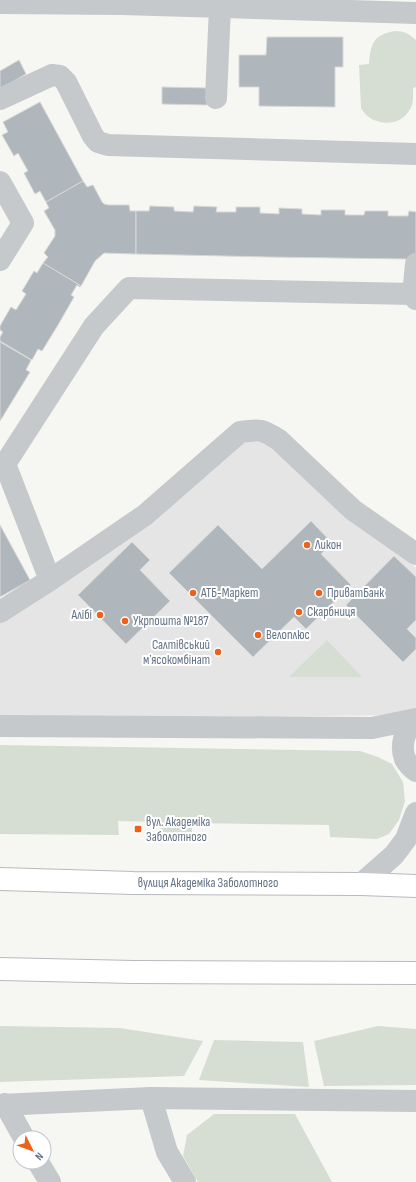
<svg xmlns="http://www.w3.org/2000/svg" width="416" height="1182" font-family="'Sofia Sans Condensed',sans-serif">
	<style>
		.built { fill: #e4e5e4 }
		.green { fill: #d6ded3 }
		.building { fill: #afb6bc; stroke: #d7d8d5 }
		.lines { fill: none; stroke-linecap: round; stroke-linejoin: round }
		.highway-casing { stroke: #b7babe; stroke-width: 24 }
		.minor { stroke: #c5c9cc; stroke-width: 22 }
		.highway { stroke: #fff; stroke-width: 22 }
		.poi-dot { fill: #ed611c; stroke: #fff; stroke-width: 1.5 }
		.labels { text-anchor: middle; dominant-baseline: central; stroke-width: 4; stroke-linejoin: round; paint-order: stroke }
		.poi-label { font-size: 13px; fill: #637386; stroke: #fff; text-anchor: start }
		.street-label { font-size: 13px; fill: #637386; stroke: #fff }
	</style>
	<rect width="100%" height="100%" fill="#f6f6f3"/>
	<!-- built -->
	<path class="built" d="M 250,438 L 270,444 L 363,530 L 386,542 L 416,568 L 416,715 L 0,719 L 0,622 Z"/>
	<!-- green -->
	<g class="green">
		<path d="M 395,31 C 405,31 409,34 416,40 L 416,87 L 413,88 C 413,95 414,103 410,109 C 400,129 370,126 361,108 L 359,65 L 369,64 C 371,43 373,35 395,31 Z"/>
		<path d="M 327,640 L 362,677 L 289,677 Z"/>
		<path d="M 0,745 L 360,751 L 378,757 L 392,764 L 403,782 L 405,801 L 399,820 L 389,834 L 377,839 L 330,837 L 329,825 L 192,823 L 192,836 L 161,837 L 160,822 L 118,821 L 119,835 L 0,834 Z"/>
		<path d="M 0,1026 L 120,1028 L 203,1041 L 184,1076 L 0,1082 Z"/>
		<path d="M 378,1026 L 416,1029 L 416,1085 L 324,1086 L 314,1041 Z"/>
		<path d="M 214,1040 L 303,1042 L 309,1087 L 199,1080 Z"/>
		<path d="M 214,1114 L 295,1114 L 332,1182 L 198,1182 L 183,1156 L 187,1135 Z"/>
	</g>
	<!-- building -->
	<g class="building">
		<path d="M 267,37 L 343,37 L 343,67 L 335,67 L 335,107 L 259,106 L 259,87 L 239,87 L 239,55 L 266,55 Z"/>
		<path d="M 19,60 L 26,74 L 0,89 L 0,71 Z"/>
		<path d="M 162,87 L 207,88 L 207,105 L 162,104 Z"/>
		<path d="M 40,102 L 83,181 L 46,202 L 40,191 L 35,194 L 24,173 L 28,171 L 18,153 L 14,156 L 2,135 L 8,132 L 3,122 Z"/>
		<path d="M 83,181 L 87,187 L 93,185 L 102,202 L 104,204 L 108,205 L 129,205 L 130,211 L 136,211 L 136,254 L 104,253 L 95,261 L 81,286 L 43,263 L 48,257 L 44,253 L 55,236 L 55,230 L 44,211 L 49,208 L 46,202 Z"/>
		<path d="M 150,206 L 174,207 L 174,211 L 193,212 L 194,206 L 217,207 L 216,212 L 236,212 L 236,207 L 260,207 L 260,213 L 279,214 L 279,208 L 302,209 L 302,214 L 321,215 L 321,210 L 345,210 L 345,215 L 364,215 L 365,211 L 388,211 L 388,216 L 408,216 L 409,211 L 416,212 L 416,265 L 407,259 L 269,257 L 136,254 L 136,211 L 149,211 Z"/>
		<path d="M 43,263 L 81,286 L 80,287 L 77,285 L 71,295 L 74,297 L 58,325 L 42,351 L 38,349 L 32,360 L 0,341 L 0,337 L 3,332 L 0,330 L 0,326 L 11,307 L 16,310 L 26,294 L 22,291 L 34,271 L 37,273 Z"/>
		<path d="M 0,342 L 31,360 L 26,370 L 30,372 L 0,421 Z"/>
		<path d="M 311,521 L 332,543 L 321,554 L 351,585 L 306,629 L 294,617 L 253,657 L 169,573 L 218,525 L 262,569 Z"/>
		<path d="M 0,525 L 30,580 L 0,597 Z"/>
		<path d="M 132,542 L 150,560 L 140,570 L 170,601 L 126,644 L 78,595 Z"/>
		<path d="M 394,556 L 416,577 L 416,620 L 407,629 L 416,638 L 416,649 L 403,662 L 346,605 Z"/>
	</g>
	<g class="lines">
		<!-- highway casing -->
		<g class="highway-casing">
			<g id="highway">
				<path d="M 0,879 L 133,883 L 361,884 L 416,886"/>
				<path d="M 0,969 L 133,972 L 416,973"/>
			</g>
		</g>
		<!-- minor -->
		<g class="minor">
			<path d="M 0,3 L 122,4 L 416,13"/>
			<path d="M 216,98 L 220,7"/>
			<path d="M 0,99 L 52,75 L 60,76 L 66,82 L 93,136 L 98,142 L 108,145 L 416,154"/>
			<path d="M 0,182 L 23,223 L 0,260"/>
			<path d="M 416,264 L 413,294 L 416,299"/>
			<path d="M 50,580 L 145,515 L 240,432 C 260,429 262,429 279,440 L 353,510 L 416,554"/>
			<path d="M 0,612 L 50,580 L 5,464 L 94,326 L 129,288 L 413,294 L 416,293"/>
			<path d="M 416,721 C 404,729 400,746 405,759 C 408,764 412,768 416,771"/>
			<path d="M 0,726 L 372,728 L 416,719"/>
			<path d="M 361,884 L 394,855 L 406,839 L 416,813"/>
			<path d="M 151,1098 L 167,1152 L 185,1182"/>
			<path d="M 5,1104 L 24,1138"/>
			<path d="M 0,1105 L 151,1098 L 416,1101"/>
			<path d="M 38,1162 L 50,1182"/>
		</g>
		<!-- highway -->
		<use href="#highway" class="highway"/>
	</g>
	<!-- markers -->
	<g class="poi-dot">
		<circle cx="307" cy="545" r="4"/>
		<circle cx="193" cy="593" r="4"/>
		<circle cx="319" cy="593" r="4"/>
		<circle cx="299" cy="612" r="4"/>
		<circle cx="100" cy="615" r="4"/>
		<circle cx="125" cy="621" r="4"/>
		<circle cx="258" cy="635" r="4"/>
		<circle cx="218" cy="652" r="4"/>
		<rect x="134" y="825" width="8" height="8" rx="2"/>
	</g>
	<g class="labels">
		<!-- poi labels -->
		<g class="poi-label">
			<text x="315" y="545">Ликон</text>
			<text x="201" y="593">АТБ-Маркет</text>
			<text x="327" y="593">ПриватБанк</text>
			<text x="307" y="612">Скарбниця</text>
			<text x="92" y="615" text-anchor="end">Алібі</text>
			<text x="133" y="621">Укрпошта №187</text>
			<text x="266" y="635">Велоплюс</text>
			<text x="210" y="645" text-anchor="end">Салтівський<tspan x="210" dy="15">мʼясокомбінат</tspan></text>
			<text x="146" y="822">вул. Академіка<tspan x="146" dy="15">Заболотного</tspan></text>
		</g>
		<!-- street labels -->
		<g class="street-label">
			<text x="208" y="883">вулиця Академіка Заболотного</text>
		</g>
	</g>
	<!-- north arrow -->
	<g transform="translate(32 1150) rotate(132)"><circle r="19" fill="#ffffff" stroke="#c1c7cf"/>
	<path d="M0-3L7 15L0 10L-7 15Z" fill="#ed611c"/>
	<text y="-6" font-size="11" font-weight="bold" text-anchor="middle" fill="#637386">N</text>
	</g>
</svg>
